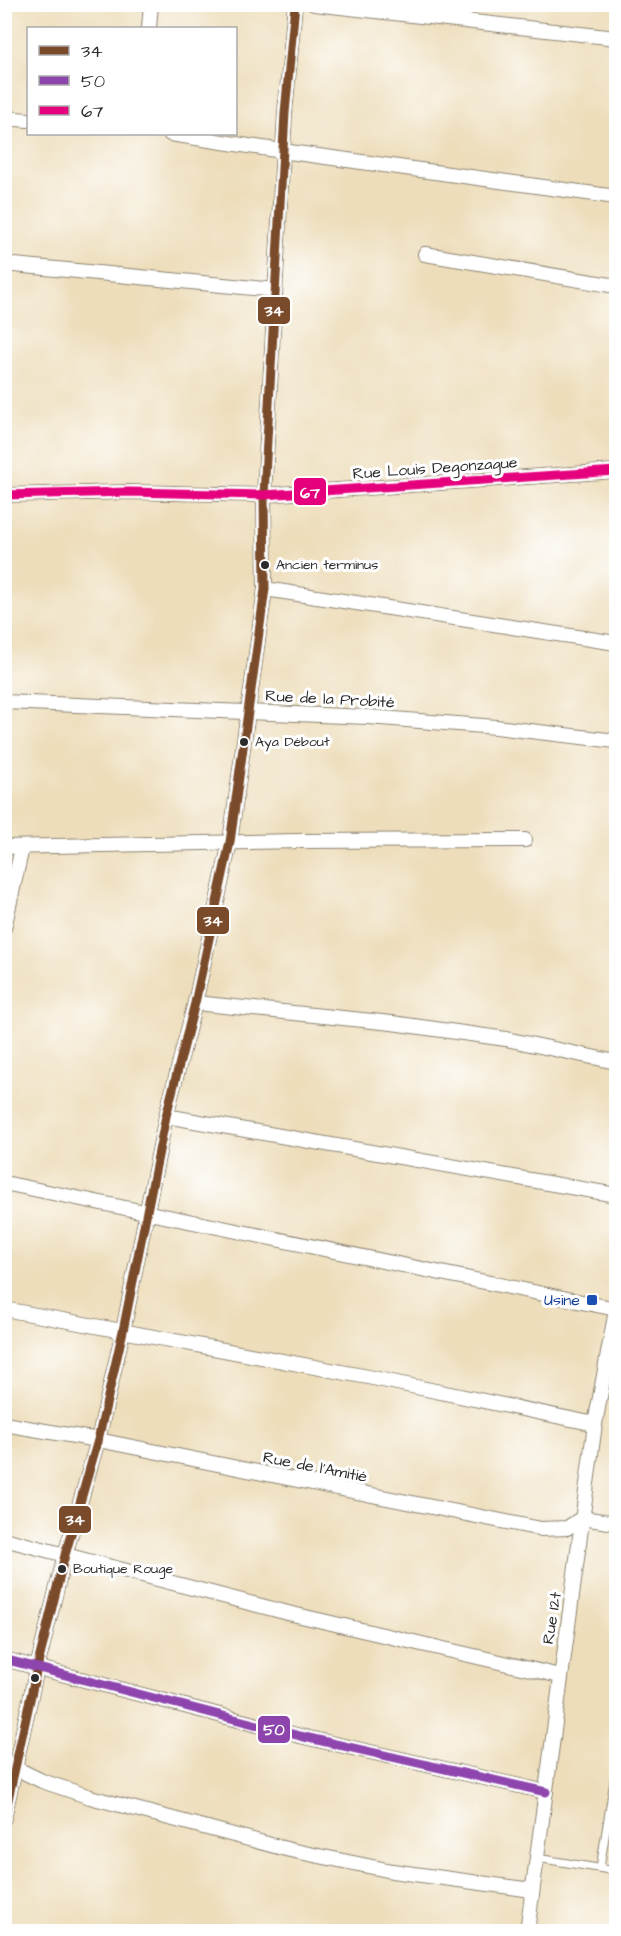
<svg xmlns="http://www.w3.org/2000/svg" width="621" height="1936" font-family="'Architects Daughter',sans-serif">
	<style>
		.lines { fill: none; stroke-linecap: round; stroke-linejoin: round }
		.service-casing { stroke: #8c8472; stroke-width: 9 }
		.minor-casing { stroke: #8c8472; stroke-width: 16 }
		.service { stroke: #fff; stroke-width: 7 }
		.minor { stroke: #fff; stroke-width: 14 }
		.bus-1-casing { stroke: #fff; stroke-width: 14 }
		.bus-2-casing { stroke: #fff; stroke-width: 14 }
		.bus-3-casing { stroke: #fff; stroke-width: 14 }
		.bus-1 { stroke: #7a4b2a; stroke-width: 9 }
		.bus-2 { stroke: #8e44ad; stroke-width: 9 }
		.bus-3 { stroke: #e5007d; stroke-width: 9 }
		.bus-dot { fill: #2b2b2b; stroke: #fff; stroke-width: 2 }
		.transit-dot { fill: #1a4fb4; stroke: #fff; stroke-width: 2 }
		.labels { text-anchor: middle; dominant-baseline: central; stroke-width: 6; stroke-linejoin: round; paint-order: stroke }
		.bus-label { font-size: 14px; fill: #2b2b2b; stroke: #fff; text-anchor: start }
		.street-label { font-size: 16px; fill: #2b2b2b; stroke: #fff }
		.transit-label { font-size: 16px; fill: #164399; stroke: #fff; text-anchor: end }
		.line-badge { stroke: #fff; stroke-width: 2 }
		.badge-label { font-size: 16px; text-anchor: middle; font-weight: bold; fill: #fff }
	</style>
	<rect width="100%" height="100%" fill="#fff"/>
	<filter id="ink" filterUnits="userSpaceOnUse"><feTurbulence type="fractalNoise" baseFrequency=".0167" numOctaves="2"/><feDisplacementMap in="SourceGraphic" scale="12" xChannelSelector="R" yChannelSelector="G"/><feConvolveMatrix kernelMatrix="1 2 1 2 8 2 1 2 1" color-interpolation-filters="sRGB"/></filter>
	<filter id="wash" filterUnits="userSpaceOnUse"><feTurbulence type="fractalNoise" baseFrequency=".008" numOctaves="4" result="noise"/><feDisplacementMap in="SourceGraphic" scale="24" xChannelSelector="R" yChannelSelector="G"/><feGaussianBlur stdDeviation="1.35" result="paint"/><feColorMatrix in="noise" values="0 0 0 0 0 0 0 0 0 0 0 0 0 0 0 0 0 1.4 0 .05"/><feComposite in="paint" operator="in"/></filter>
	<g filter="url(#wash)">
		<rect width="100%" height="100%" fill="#edddba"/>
	</g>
	<g filter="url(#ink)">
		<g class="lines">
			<!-- service casing -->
			<g class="service-casing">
				<g id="service">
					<path d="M 537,1858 L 616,1871"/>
					<path d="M 600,1868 L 616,1768"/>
				</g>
			</g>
			<!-- minor casing -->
			<g class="minor-casing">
				<g id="minor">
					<path d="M 314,4 L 616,38"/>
					<path d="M 4,12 L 5,4"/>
					<path d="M 149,28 L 151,4"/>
					<path d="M 4,118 L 28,120"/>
					<path d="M 170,134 L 282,151 L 616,197"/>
					<path d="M 425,254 L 616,286"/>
					<path d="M 4,264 L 275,290"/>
					<path d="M 4,495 L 129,492 L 264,495 L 616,471"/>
					<path d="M 265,589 L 616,643"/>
					<path d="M 4,702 L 368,717 L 496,727 L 616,741"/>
					<path d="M 4,847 L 300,841 L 525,840"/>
					<path d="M 4,928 L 22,848"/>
					<path d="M 195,1003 L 392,1023 L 506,1039 L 616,1062"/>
					<path d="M 166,1116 L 616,1195"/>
					<path d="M 4,1183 L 616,1309"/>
					<path d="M 4,1309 L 368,1377 L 595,1424"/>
					<path d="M 4,1424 L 98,1440 L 541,1529 L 567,1528 L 582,1518 L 616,1523"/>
					<path d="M 4,1539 L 288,1613 L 560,1676"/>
					<path d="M 4,1659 L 300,1736 L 546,1792"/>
					<path d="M 4,1765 L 15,1768 L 42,1781 L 90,1797 L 290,1850 L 392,1871 L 532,1890"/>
					<path d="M 4,1818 L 37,1668 L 65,1555 L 98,1440 L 123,1331 L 166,1116 L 195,1003 L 230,842 L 265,589 L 264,495 L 285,113 L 295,4"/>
					<path d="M 527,1932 L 595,1424 L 616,1310"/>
				</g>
			</g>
			<!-- service -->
			<use href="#service" class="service"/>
			<!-- minor -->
			<use href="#minor" class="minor"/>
			<!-- bus-1 casing -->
			<g class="bus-1-casing">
				<path id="bus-1" d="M 4,1818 L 37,1668 L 65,1555 L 98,1440 L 123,1331 L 166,1116 L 195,1003 L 230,842 L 265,589 L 264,495 L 285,113 L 295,4"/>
			</g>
			<!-- bus-2 casing -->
			<g class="bus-2-casing">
				<path id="bus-2" d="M 4,1659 L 300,1736 L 546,1792"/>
			</g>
			<!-- bus-3 casing -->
			<g class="bus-3-casing">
				<path id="bus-3" d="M 4,495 L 129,492 L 264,495 L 616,471"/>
			</g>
			<!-- bus-1 -->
			<use href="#bus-1" class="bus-1"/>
			<!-- bus-2 -->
			<use href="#bus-2" class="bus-2"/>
			<!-- bus-3 -->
			<use href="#bus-3" class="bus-3"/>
		</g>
	</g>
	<!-- markers -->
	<g class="bus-dot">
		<circle cx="265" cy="565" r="5"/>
		<circle cx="244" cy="742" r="5"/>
		<circle cx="62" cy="1569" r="5"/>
		<circle cx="35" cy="1678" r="5"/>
	</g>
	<rect class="transit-dot" x="586" y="1294" width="12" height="12" rx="3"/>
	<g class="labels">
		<!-- bus labels -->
		<g class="bus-label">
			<text x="276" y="565">Ancien terminus</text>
			<text x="255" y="742">Aya Débout</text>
			<text x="73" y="1569">Boutique Rouge</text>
		</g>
		<!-- street labels -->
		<g class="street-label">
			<text transform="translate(435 468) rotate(-4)">Rue Louis Degonzague</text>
			<text transform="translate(330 699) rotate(3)">Rue de la Probité</text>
			<text transform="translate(315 1467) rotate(11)">Rue de l'Amitié</text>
			<text transform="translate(552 1618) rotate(-81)">Rue I2t</text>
		</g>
		<!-- transit labels -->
		<g class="transit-label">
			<text x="580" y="1300">Usine</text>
		</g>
	</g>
	<g class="line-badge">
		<rect x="257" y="296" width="34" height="29" rx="6" fill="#7a4b2a"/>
		<rect x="293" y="477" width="34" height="29" rx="6" fill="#e5007d"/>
		<rect x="196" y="906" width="34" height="29" rx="6" fill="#7a4b2a"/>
		<rect x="58" y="1505" width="34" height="29" rx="6" fill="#7a4b2a"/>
		<rect x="257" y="1715" width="34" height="29" rx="6" fill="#8e44ad"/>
	</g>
	<g class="badge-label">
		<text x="274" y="316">34</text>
		<text x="310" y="498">67</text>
		<text x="213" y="926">34</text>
		<text x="75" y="1525">34</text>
		<text x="274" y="1735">50</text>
	</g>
	<!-- margin -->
	<rect width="621" height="1936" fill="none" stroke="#fff" stroke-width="24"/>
	<!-- legend -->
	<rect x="27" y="27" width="210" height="108" fill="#ffffff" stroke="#aaaaaa" stroke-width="1.5"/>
	<rect x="39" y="46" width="30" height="9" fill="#7a4b2a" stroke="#aaaaaa" stroke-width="1.5"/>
	<text x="81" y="57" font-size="18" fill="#2b2b2b">34</text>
	<rect x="39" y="76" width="30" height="9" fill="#8e44ad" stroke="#aaaaaa" stroke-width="1.5"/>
	<text x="81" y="87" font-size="18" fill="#2b2b2b">50</text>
	<rect x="39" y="106" width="30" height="9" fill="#e5007d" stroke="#aaaaaa" stroke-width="1.5"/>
	<text x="81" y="117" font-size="18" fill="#2b2b2b">67</text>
</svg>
